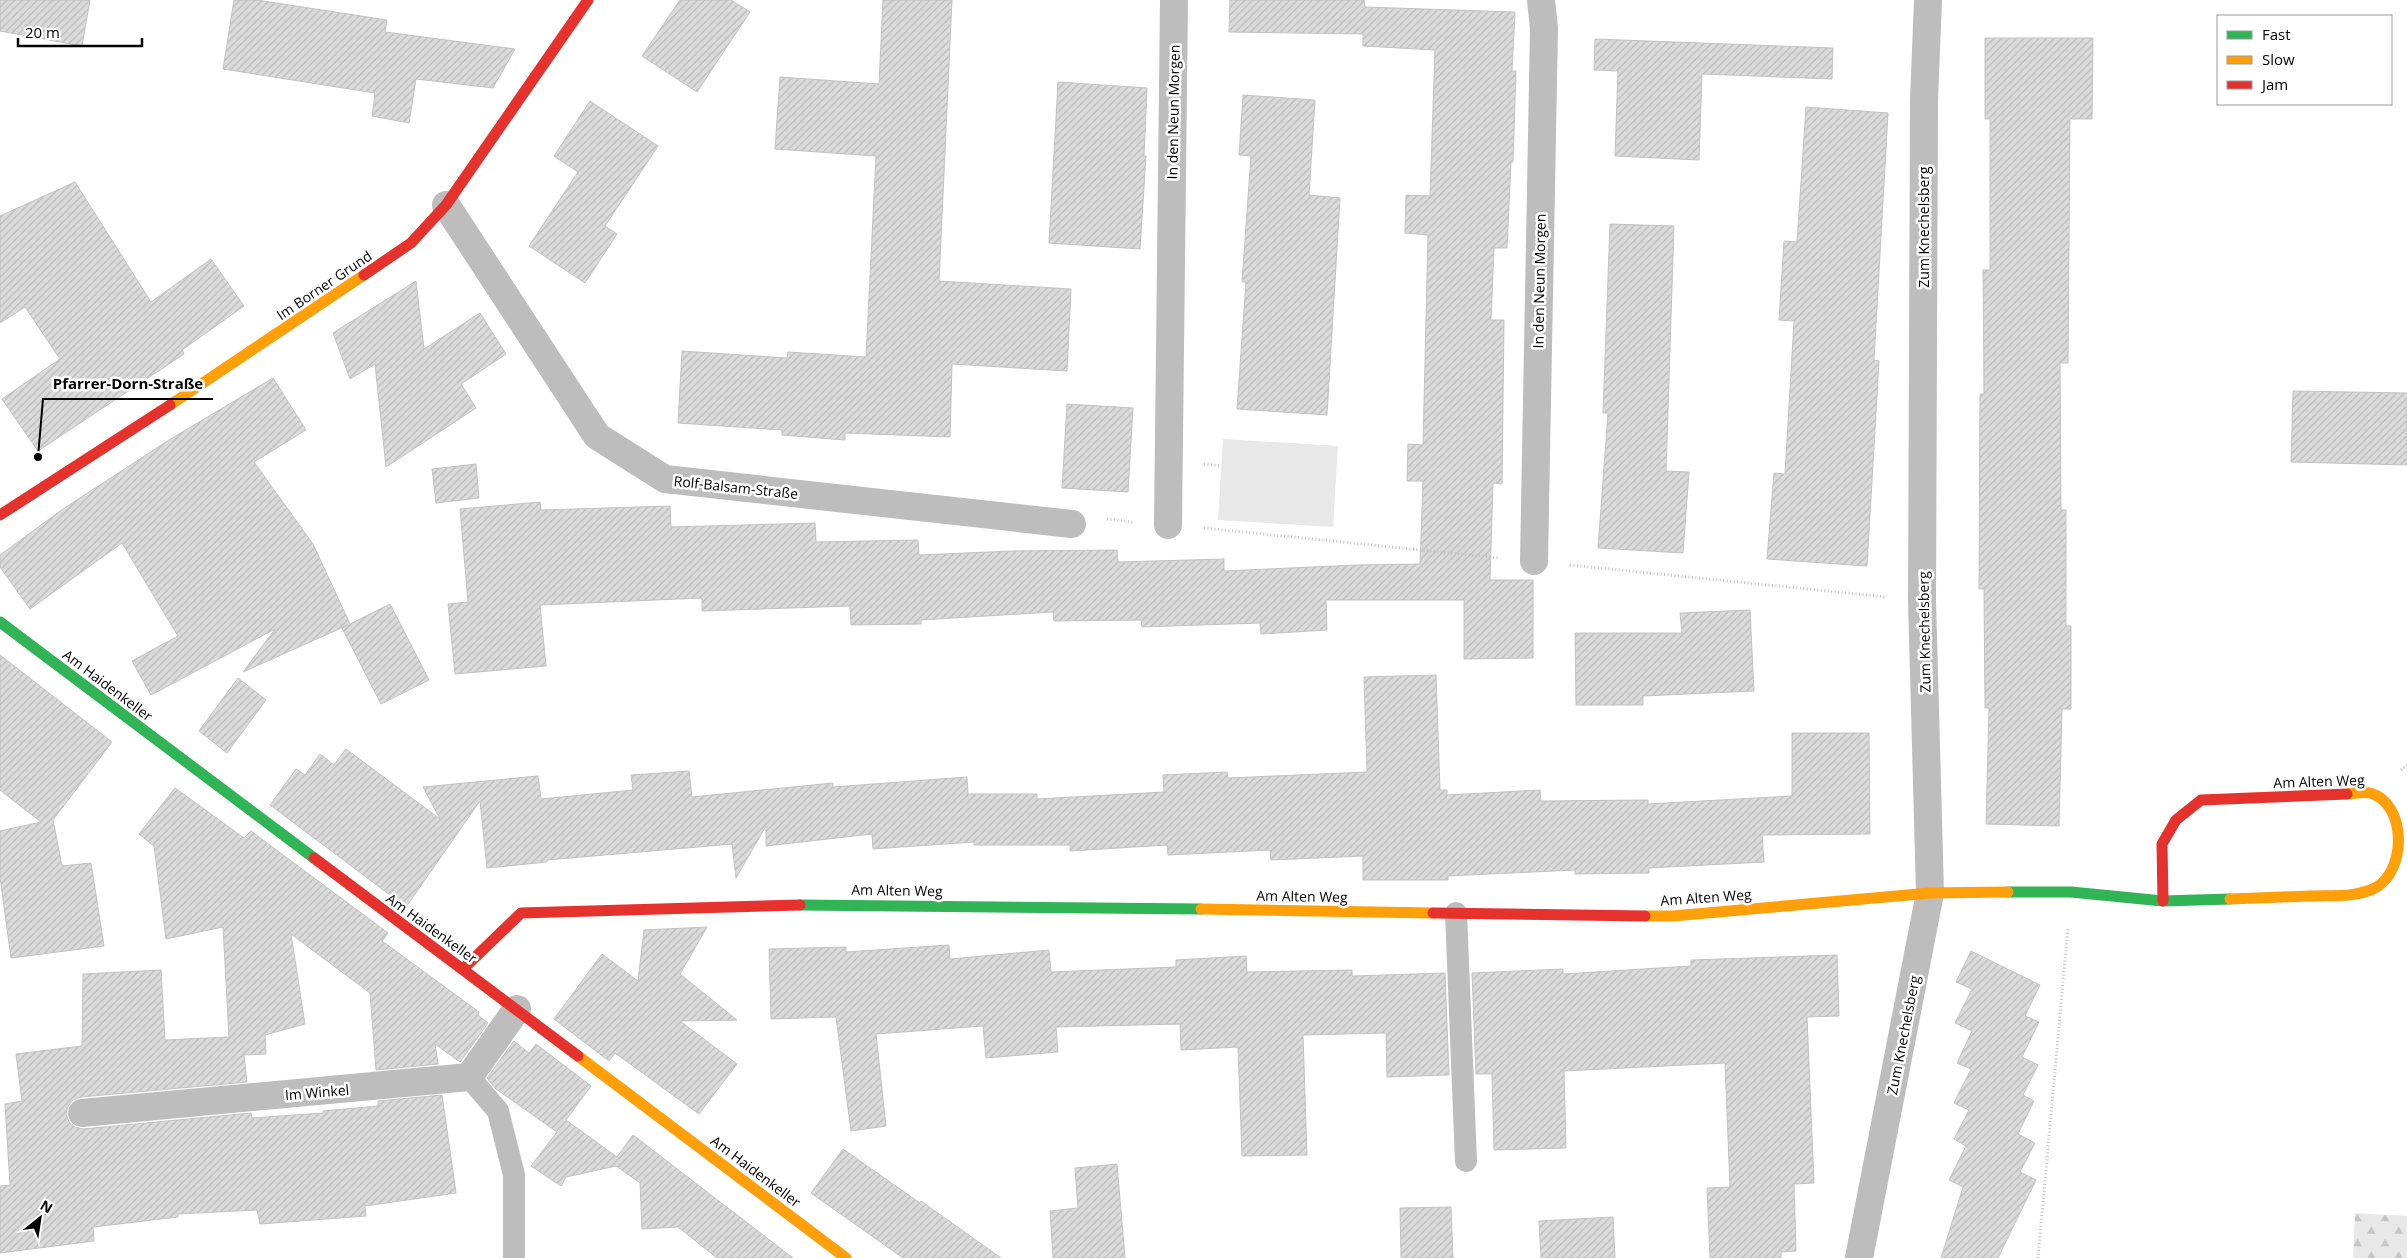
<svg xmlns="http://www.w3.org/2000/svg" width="2407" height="1258" font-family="'Open Sans',sans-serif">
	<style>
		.green { fill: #e8e8e8 }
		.forest { fill: url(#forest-firs) }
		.building { fill: url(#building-hatch); stroke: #c3c3c3 }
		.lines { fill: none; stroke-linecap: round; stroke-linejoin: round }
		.path { stroke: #c2c2c2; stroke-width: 3; stroke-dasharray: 1 2.5; stroke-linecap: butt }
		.lane { stroke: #bdbdbd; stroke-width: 22 }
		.street { stroke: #bdbdbd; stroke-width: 28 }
		.fast { stroke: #30b455; stroke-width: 11 }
		.slow { stroke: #ff9f0a; stroke-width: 11 }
		.jam { stroke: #e5322d; stroke-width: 11 }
		.labels { text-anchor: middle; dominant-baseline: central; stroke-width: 5; stroke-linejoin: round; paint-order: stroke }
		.street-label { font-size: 14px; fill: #000; stroke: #fff }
		.leader { fill: none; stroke: #000; stroke-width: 2 }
		.callout-dot { fill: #000; stroke: #fff; stroke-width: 2 }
		.callout-label { font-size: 15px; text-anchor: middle; font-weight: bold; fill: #000; stroke: #fff; stroke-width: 5; stroke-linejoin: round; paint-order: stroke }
	</style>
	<defs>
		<pattern id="forest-firs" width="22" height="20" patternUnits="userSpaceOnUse" patternTransform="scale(1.25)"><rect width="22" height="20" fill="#e8e8e8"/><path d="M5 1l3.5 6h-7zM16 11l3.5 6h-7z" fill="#c5c5c5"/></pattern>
		<pattern id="building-hatch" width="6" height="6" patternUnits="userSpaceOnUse" patternTransform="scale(1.25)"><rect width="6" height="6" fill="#dbdbdb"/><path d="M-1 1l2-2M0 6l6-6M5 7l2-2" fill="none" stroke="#bababa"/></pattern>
	</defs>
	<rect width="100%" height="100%" fill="#fff"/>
	<!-- green -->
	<path class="green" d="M 1223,439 L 1338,446 L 1333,527 L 1218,520 Z"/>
	<!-- forest -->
	<path class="forest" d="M 2355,1213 L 2407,1216 L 2407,1258 L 2353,1258 Z"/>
	<!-- building -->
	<g class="building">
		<path d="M 0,0 L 90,0 L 82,46 L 0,31 Z"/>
		<path d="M 234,0 L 257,0 L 387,20 L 385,32 L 515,49 L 493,88 L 416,79 L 409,123 L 372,116 L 375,93 L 223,69 Z"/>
		<path d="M 680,0 L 731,0 L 750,12 L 697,92 L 642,56 Z"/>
		<path d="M 883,0 L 952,0 L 939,281 L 1071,289 L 1067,371 L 952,364 L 950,437 L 845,433 L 845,440 L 782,435 L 782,430 L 678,423 L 682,351 L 787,358 L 788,352 L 866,357 L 876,156 L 775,149 L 780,77 L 879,84 Z"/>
		<path d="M 1230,0 L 1364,0 L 1365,7 L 1515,12 L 1512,71 L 1516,71 L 1513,162 L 1511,162 L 1507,248 L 1494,248 L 1491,320 L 1504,320 L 1502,484 L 1493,483 L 1490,580 L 1533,580 L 1533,658 L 1464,659 L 1464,600 L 1326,600 L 1327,630 L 1261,634 L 1260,623 L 1142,627 L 1141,620 L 1054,621 L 1053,612 L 921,620 L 921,624 L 851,625 L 850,606 L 702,611 L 702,598 L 540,605 L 546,666 L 455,674 L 448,604 L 468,602 L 460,509 L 540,502 L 541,510 L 670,506 L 671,527 L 815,523 L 816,542 L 918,540 L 919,555 L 1012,551 L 1117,550 L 1118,562 L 1224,559 L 1224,571 L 1356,565 L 1420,564 L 1423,481 L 1407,481 L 1408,444 L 1423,445 L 1428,235 L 1405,233 L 1406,195 L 1430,196 L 1435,50 L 1363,46 L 1363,34 L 1229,32 Z"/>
		<path d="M 1985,38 L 2093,38 L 2092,119 L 2070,119 L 2068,363 L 2060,363 L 2061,510 L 2066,510 L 2066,626 L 2071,626 L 2071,709 L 2062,709 L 2059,826 L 1986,824 L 1989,708 L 1985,708 L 1984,589 L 1979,589 L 1980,394 L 1984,394 L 1983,270 L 1990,270 L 1990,119 L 1985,119 Z"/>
		<path d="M 1595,39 L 1833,48 L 1832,79 L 1702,74 L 1699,160 L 1615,156 L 1618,71 L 1594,70 Z"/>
		<path d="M 1058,82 L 1147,88 L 1144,156 L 1146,156 L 1140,249 L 1049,243 Z"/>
		<path d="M 1243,95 L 1315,100 L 1309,195 L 1340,198 L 1327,415 L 1237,409 L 1246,282 L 1242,282 L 1251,156 L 1239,155 Z"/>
		<path d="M 590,101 L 658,146 L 605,226 L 617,234 L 585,283 L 529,246 L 578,172 L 554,156 Z"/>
		<path d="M 1806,107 L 1888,113 L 1874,360 L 1879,361 L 1867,566 L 1767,559 L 1774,473 L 1785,474 L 1794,321 L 1779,320 L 1784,241 L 1797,242 Z"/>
		<path d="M 75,182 L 151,302 L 211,259 L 244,306 L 182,350 L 184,354 L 38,451 L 2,399 L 60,359 L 25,307 L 0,323 L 0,216 Z"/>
		<path d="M 1610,224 L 1674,226 L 1666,471 L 1689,472 L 1683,553 L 1598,548 L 1608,413 L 1603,413 Z"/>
		<path d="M 416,281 L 424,349 L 480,313 L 506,354 L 461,384 L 476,408 L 386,467 L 375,364 L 350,379 L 333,333 Z"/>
		<path d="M 273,378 L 306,430 L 254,462 L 313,544 L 350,624 L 390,604 L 429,680 L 381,704 L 342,628 L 348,625 L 243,672 L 275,629 L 151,695 L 132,661 L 178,636 L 122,543 L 30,609 L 0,567 L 0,555 L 63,509 L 169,440 Z"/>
		<path d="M 2293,391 L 2407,393 L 2407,465 L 2291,462 Z"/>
		<path d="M 1067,404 L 1133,408 L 1128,492 L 1062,488 Z"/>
		<path d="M 476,464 L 479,498 L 436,503 L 432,469 Z"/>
		<path d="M 1750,610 L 1754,691 L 1643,696 L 1643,705 L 1576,705 L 1575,633 L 1682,633 L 1680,613 Z"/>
		<path d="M 0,655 L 112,742 L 53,820 L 62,866 L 91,863 L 104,946 L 11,958 L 0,877 L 0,831 L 41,822 L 0,790 Z"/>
		<path d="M 1436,675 L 1440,790 L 1447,790 L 1447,795 L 1540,790 L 1541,801 L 1648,800 L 1648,804 L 1792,796 L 1792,733 L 1869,733 L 1870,834 L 1762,835 L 1764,862 L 1649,868 L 1649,873 L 1575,874 L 1575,870 L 1448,876 L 1448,880 L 1363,880 L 1363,856 L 1271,860 L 1270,850 L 1168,855 L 1167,845 L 1070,851 L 1070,845 L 974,845 L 974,842 L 873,849 L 872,834 L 766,846 L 766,826 L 736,878 L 732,844 L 547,860 L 547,862 L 487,868 L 480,801 L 406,907 L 270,805 L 296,769 L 305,775 L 320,754 L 334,765 L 346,749 L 440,819 L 423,787 L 538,776 L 541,799 L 633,790 L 631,775 L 689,771 L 692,797 L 833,783 L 833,787 L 967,777 L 968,794 L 1037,794 L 1037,799 L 1164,792 L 1163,775 L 1227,772 L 1228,778 L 1367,772 L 1364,677 Z"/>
		<path d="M 238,678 L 266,700 L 227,753 L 199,731 Z"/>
		<path d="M 175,788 L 244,838 L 251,831 L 388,933 L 382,941 L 479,1012 L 478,1015 L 488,1023 L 460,1062 L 435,1044 L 438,1064 L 376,1070 L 370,993 L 291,934 L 305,1024 L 265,1035 L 266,1054 L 244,1055 L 247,1082 L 81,1097 L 73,1100 L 68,1106 L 66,1114 L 69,1122 L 75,1127 L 83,1129 L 251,1113 L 252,1118 L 323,1113 L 323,1111 L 378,1106 L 378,1101 L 442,1095 L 456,1193 L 365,1206 L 366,1216 L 260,1224 L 257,1210 L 178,1214 L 178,1217 L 93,1227 L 94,1241 L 0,1253 L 0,1186 L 10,1185 L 5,1104 L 22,1101 L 16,1054 L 82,1046 L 83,974 L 161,970 L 165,1040 L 229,1037 L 223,927 L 166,939 L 154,846 L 139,834 Z"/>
		<path d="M 707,927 L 680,974 L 737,1020 L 680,1021 L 737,1064 L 699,1114 L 615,1053 L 609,1061 L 554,1019 L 602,954 L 638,981 L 644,930 Z"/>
		<path d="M 949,945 L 950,959 L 1049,950 L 1051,972 L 1176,967 L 1176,960 L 1246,956 L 1247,972 L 1352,970 L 1352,976 L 1445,973 L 1449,1075 L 1387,1077 L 1386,1033 L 1303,1035 L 1307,1155 L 1242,1156 L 1238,1047 L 1181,1050 L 1180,1024 L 1056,1027 L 1058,1052 L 986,1058 L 983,1026 L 876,1034 L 886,1126 L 851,1131 L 836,1017 L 771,1019 L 769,949 L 846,947 L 846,952 Z"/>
		<path d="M 1971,951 L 2040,985 L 2025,1016 L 2039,1022 L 2022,1057 L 2038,1065 L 2023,1095 L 2034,1101 L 2018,1134 L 2035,1143 L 2020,1172 L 2036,1180 L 1998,1258 L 1941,1258 L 1963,1187 L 1949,1180 L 1966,1146 L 1954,1139 L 1969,1110 L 1954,1103 L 1971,1069 L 1957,1063 L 1972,1031 L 1955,1023 L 1972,989 L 1956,982 Z"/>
		<path d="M 1837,955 L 1839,1016 L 1807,1017 L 1814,1183 L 1794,1184 L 1796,1251 L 1781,1252 L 1781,1258 L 1710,1258 L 1707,1188 L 1730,1187 L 1725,1063 L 1564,1071 L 1566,1148 L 1494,1150 L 1492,1074 L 1476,1074 L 1472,973 L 1563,969 L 1563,974 L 1691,966 L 1691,960 Z"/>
		<path d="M 514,1041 L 529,1053 L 536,1044 L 591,1086 L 566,1120 L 617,1157 L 633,1135 L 793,1258 L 717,1258 L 678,1227 L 642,1229 L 640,1183 L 616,1166 L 566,1177 L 561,1186 L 531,1166 L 557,1132 L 496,1089 L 487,1078 Z"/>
		<path d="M 843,1149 L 920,1203 L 921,1201 L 1001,1258 L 903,1258 L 811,1193 Z"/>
		<path d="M 1117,1164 L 1125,1258 L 1053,1258 L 1050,1211 L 1078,1208 L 1075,1168 Z"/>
		<path d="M 1451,1207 L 1453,1258 L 1401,1258 L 1400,1208 Z"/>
		<path d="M 1613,1217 L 1615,1258 L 1541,1258 L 1539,1221 Z"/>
	</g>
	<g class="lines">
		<!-- path -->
		<g class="path">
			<path d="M 1204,464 L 1221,466"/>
			<path d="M 1107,519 L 1133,522"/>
			<path d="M 1204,528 L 1499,558"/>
			<path d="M 1570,565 L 1887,597"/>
			<path d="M 2401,770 L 2407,765"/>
			<path d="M 2038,1258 L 2068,927"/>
		</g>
		<!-- lane -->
		<g class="lane">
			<path d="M 1456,913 L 1466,1161"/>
			<path d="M 469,1077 L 498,1111 L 514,1175 L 514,1258"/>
		</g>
		<!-- street -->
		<g class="street">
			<path d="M 446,205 L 597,436 L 665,479 L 1072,524"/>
			<path d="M 1168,525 L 1174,0"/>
			<path d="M 1534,561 L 1544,28 L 1541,0"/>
			<path d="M 82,1113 L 469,1077 L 517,1009"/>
			<path d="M 1859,1258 L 1930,893 L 1922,600 L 1924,100 L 1928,0"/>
		</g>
		<!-- fast -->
		<g class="fast">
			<path d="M 0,622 L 314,858"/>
			<path d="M 2008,892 L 2071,892 L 2163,901 L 2230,899"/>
			<path d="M 800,905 L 1201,909"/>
		</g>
		<!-- slow -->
		<g class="slow">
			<path d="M 170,405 L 364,275"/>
			<path d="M 2230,899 C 2257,898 2283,897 2310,896 C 2331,895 2355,898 2375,888 C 2407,871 2407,803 2370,793 C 2363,791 2353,794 2347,794"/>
			<path d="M 1201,909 L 1433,913"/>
			<path d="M 1645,916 L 1673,916 L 1930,893 L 2008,892"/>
			<path d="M 578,1056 L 846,1258"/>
		</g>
		<!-- jam -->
		<g class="jam">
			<path d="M 364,275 L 411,243 L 446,205 L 588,0"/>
			<path d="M 0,515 L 170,405"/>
			<path d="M 314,858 L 578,1056"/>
			<path d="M 2163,901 L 2162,844 L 2176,820 L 2201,800 L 2347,794"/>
			<path d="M 1433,913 L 1645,916"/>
			<path d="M 463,969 L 521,913 L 800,905"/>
		</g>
	</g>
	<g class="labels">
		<!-- street labels -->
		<g class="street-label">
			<text transform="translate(1173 112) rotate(-89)">In den Neun Morgen</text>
			<text transform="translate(1923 227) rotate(-90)">Zum Knechelsberg</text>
			<text transform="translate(1539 281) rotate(-89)">In den Neun Morgen</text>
			<text transform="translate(324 285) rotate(-34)">Im Borner Grund</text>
			<text transform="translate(736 487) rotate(6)">Rolf-Balsam-Straße</text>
			<text transform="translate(1924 632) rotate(-91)">Zum Knechelsberg</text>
			<text transform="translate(108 685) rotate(37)">Am Haidenkeller</text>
			<text transform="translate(2319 781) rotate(-2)">Am Alten Weg</text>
			<text transform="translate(897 890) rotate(1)">Am Alten Weg</text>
			<text transform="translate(1302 896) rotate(1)">Am Alten Weg</text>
			<text transform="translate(1706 897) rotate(-4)">Am Alten Weg</text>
			<text transform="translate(432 928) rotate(36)">Am Haidenkeller</text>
			<text transform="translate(1903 1035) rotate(-79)">Zum Knechelsberg</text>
			<text transform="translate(317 1092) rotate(-5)">Im Winkel</text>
			<text transform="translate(756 1171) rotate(37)">Am Haidenkeller</text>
		</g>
	</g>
	<!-- callouts -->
	<path class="leader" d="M38 457L43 399H213"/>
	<circle class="callout-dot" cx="38" cy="457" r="5"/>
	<g class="callout-label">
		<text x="128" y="389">Pfarrer-Dorn-Straße</text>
	</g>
	<!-- legend -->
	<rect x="2217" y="15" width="175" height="90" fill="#ffffff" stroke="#999999"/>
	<rect x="2227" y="31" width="25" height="8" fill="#30b455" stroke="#999999"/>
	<text x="2262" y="40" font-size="15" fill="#000000">Fast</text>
	<rect x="2227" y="56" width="25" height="8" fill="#ff9f0a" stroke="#999999"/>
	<text x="2262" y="65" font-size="15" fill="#000000">Slow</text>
	<rect x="2227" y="81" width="25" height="8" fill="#e5322d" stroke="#999999"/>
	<text x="2262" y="90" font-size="15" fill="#000000">Jam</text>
	<!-- north arrow -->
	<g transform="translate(40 1218) rotate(30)" stroke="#ffffff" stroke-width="4" paint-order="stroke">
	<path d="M0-4L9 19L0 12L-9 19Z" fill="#000000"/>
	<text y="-8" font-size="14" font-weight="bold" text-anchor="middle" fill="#000000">N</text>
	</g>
	<!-- scale -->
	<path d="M18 38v8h124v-8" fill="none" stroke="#000000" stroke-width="2.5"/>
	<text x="25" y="38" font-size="15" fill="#000000" stroke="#ffffff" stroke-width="4" paint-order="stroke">20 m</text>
</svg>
